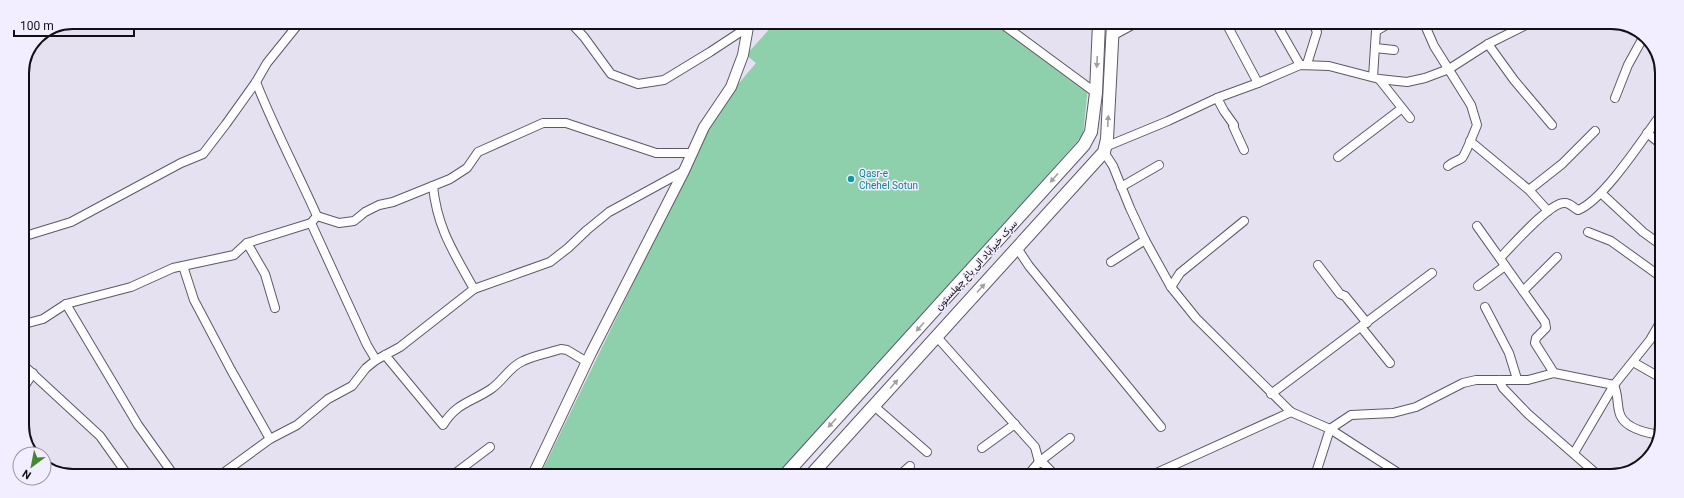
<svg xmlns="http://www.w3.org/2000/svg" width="1684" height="498" font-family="Roboto,Vazirmatn,sans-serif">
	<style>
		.green { fill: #8dd0ab }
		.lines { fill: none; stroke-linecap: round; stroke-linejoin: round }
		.minor-casing { stroke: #5d5866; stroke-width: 10 }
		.tertiary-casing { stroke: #5d5866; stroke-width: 12 }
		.secondary-casing { stroke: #5d5866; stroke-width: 14 }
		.minor { stroke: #fff; stroke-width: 8 }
		.tertiary { stroke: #fff; stroke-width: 10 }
		.secondary { stroke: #fff; stroke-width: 12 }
		.oneway { fill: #a09fa1 }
		.culture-dot { fill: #0f9aa8; stroke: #f3eeff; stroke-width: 1.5 }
		.labels { text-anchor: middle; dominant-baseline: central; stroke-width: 3; stroke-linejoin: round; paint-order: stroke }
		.culture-label { font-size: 10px; fill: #0d838f; stroke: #f3eeff; text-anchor: start }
		.street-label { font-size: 10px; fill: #121015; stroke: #f3eeff }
		.rim { fill: none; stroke: #121015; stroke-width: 2 }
	</style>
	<rect width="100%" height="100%" fill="#e6e1f1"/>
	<!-- green -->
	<path class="green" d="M 775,23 L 1003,23 L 1088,87 L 1083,135 L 779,475 L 540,475 L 719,107 L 756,63 L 746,55 Z"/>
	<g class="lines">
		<!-- minor casing -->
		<g class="minor-casing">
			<g id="minor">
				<path d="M 571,23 L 584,37 L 611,74 L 638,84 L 664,80 L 710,52 L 748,27"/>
				<path d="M 1001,23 L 1096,93"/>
				<path d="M 1226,23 L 1258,83"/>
				<path d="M 1276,23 L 1300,65"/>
				<path d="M 1424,23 L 1434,46 L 1471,105 L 1477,125 C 1475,130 1465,155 1462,158 C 1458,161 1452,162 1448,166"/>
				<path d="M 1112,36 L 1136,23"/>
				<path d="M 1488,44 L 1514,80 L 1552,125"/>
				<path d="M 1375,48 L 1394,50"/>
				<path d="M 1307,64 L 1317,32 L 1313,23"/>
				<path d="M 1373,77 L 1376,31 L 1390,23"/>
				<path d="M 1379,79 L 1410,118"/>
				<path d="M 256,82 C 274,128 297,171 317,216"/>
				<path d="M 1217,98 L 1224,111 L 1234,125 L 1233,126 L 1244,150"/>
				<path d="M 1615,98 L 1628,65 L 1644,36"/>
				<path d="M 1647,133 L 1662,145"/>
				<path d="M 1470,141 L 1529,190 L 1548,211"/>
				<path d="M 1105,147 L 1168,121 L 1217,98 L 1258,83 L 1300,65 L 1329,66 L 1379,79 L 1407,82 L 1425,78 L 1449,69 L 1488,44 L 1528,24"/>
				<path d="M 1104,152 L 1113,166 L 1130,208 L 1145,240 L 1171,287 L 1196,318 L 1291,412 L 1330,429 L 1403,476"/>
				<path d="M 1338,157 L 1401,109"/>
				<path d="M 433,186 C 437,228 454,253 474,289"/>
				<path d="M 1121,187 L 1159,165"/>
				<path d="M 1529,190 L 1562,164 L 1595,131"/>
				<path d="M 1601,193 L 1643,232 L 1661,245"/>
				<path d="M 311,223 L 367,345 L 376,360"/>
				<path d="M 1477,226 L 1545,322 L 1546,328 L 1536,338 L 1535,343 L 1554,373"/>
				<path d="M 1588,232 L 1611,241 L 1661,277"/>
				<path d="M 22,237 L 71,222 L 181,163 L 203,154 L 226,124 L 256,82 L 267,63 L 300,22"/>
				<path d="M 247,243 L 265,274 L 275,308"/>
				<path d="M 1017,248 L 1029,266 L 1161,427"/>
				<path d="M 1500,258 C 1512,246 1549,203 1564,203 C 1570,202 1573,208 1578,210 C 1604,200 1644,137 1662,113"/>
				<path d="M 1111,262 L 1145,240"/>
				<path d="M 1318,265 L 1340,294 L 1345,296 L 1367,323"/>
				<path d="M 183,266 L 194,300 L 231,370 L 270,439"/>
				<path d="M 1478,286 L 1505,266"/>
				<path d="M 1171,287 L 1180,273 L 1244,221"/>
				<path d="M 1523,291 L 1557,257"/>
				<path d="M 66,304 L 138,425 L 173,474"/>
				<path d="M 1485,307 L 1509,353 L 1517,379"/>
				<path d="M 1361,327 L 1390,363"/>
				<path d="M 22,328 L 28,323 L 43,319 L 66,304 L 131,287 L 173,268 L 234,255 L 247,243 L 311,223 L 317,216 L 339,223 L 354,221 L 365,212 L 379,205 L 393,202 L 450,179 L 467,168 L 478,152 L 543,123 L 566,123 L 656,153 L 692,153"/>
				<path d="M 937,337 L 1035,447 L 1039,462"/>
				<path d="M 385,355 L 443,425 C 456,403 472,402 491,389 C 503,381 509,367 523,361 C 535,355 549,353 561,349 L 567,350 L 587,362"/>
				<path d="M 1633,362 L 1661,378"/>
				<path d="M 22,364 L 100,436 L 127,474"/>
				<path d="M 1499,380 L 1503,388 L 1528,414 L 1599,476"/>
				<path d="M 1614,385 C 1618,394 1617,402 1619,411 C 1622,428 1646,433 1660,435"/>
				<path d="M 22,390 L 33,373"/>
				<path d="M 1271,394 L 1432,273"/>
				<path d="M 874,406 L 927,452"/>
				<path d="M 982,448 L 1015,424"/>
				<path d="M 1574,453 L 1614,385 L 1650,340 L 1661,321"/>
				<path d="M 1039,462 L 1044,464 L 1055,475"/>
				<path d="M 222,474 L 270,439 L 297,425 L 328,399 L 352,386 L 366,368 L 376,360 L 400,347 L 474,289 L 550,262 L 568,248 L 587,230 L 609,212 L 684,171"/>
				<path d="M 453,475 L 490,447"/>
				<path d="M 900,475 L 910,466"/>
				<path d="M 1028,475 L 1039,462 L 1070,438"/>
				<path d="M 1152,475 L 1291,412"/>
				<path d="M 1315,476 L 1330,429 L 1351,415 L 1393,413 L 1416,407 L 1463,383 L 1476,380 L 1528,380 L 1554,373 L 1614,385"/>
			</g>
		</g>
		<!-- tertiary casing -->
		<g class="tertiary-casing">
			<path id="tertiary" d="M 533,475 L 591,353 L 684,171 L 704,127 L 731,87 L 743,55 L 748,27 L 750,23"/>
		</g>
		<!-- secondary casing -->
		<g class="secondary-casing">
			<g id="secondary">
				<path d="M 785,475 L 1084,145 L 1091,132 L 1096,93 L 1099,23"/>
				<path d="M 811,475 L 1104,152 L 1107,139 L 1113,23"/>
			</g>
		</g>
		<!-- minor -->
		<use href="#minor" class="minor"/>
		<!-- tertiary -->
		<use href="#tertiary" class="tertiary"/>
		<!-- secondary -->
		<use href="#secondary" class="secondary"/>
	</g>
	<!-- one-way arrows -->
	<defs><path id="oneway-solid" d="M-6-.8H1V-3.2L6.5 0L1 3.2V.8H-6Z"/></defs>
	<g class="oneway">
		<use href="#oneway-solid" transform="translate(1097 62) rotate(93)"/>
		<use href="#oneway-solid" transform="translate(1108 121) rotate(-87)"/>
		<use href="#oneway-solid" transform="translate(1054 178) rotate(131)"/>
		<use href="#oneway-solid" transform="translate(981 288) rotate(-48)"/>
		<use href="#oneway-solid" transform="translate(920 327) rotate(132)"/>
		<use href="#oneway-solid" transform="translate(894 384) rotate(-48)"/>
		<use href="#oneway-solid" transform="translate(832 423) rotate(133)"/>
	</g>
	<!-- markers -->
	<circle class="culture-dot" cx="851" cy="179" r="4"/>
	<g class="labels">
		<!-- culture labels -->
		<g class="culture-label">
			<text x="859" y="173">Qasr-e<tspan x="859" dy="12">Chehel Sotun</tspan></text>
		</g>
		<!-- street labels -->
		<g class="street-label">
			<text transform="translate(976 265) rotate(-48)">سرک خیرآباد الی باغ چهلستون</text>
		</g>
	</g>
	<!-- crop -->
	<path d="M0 0H1684V498H0ZM73 29H1611A44 44 0 0 1 1655 73V425A44 44 0 0 1 1611 469H73A44 44 0 0 1 29 425V73A44 44 0 0 1 73 29Z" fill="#f3eeff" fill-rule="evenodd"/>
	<path class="rim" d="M73 29H1611A44 44 0 0 1 1655 73V425A44 44 0 0 1 1611 469H73A44 44 0 0 1 29 425V73A44 44 0 0 1 73 29Z"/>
	<!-- north arrow -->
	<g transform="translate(32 466) rotate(212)"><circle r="19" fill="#f3eeff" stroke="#9995a1"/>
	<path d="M0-3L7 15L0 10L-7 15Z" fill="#43882d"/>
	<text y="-6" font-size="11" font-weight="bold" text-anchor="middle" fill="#121015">N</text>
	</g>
	<!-- scale -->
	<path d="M14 30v6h120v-6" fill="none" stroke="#121015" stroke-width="2"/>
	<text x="20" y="30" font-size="12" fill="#121015" stroke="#f3eeff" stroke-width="3" paint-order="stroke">100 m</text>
</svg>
